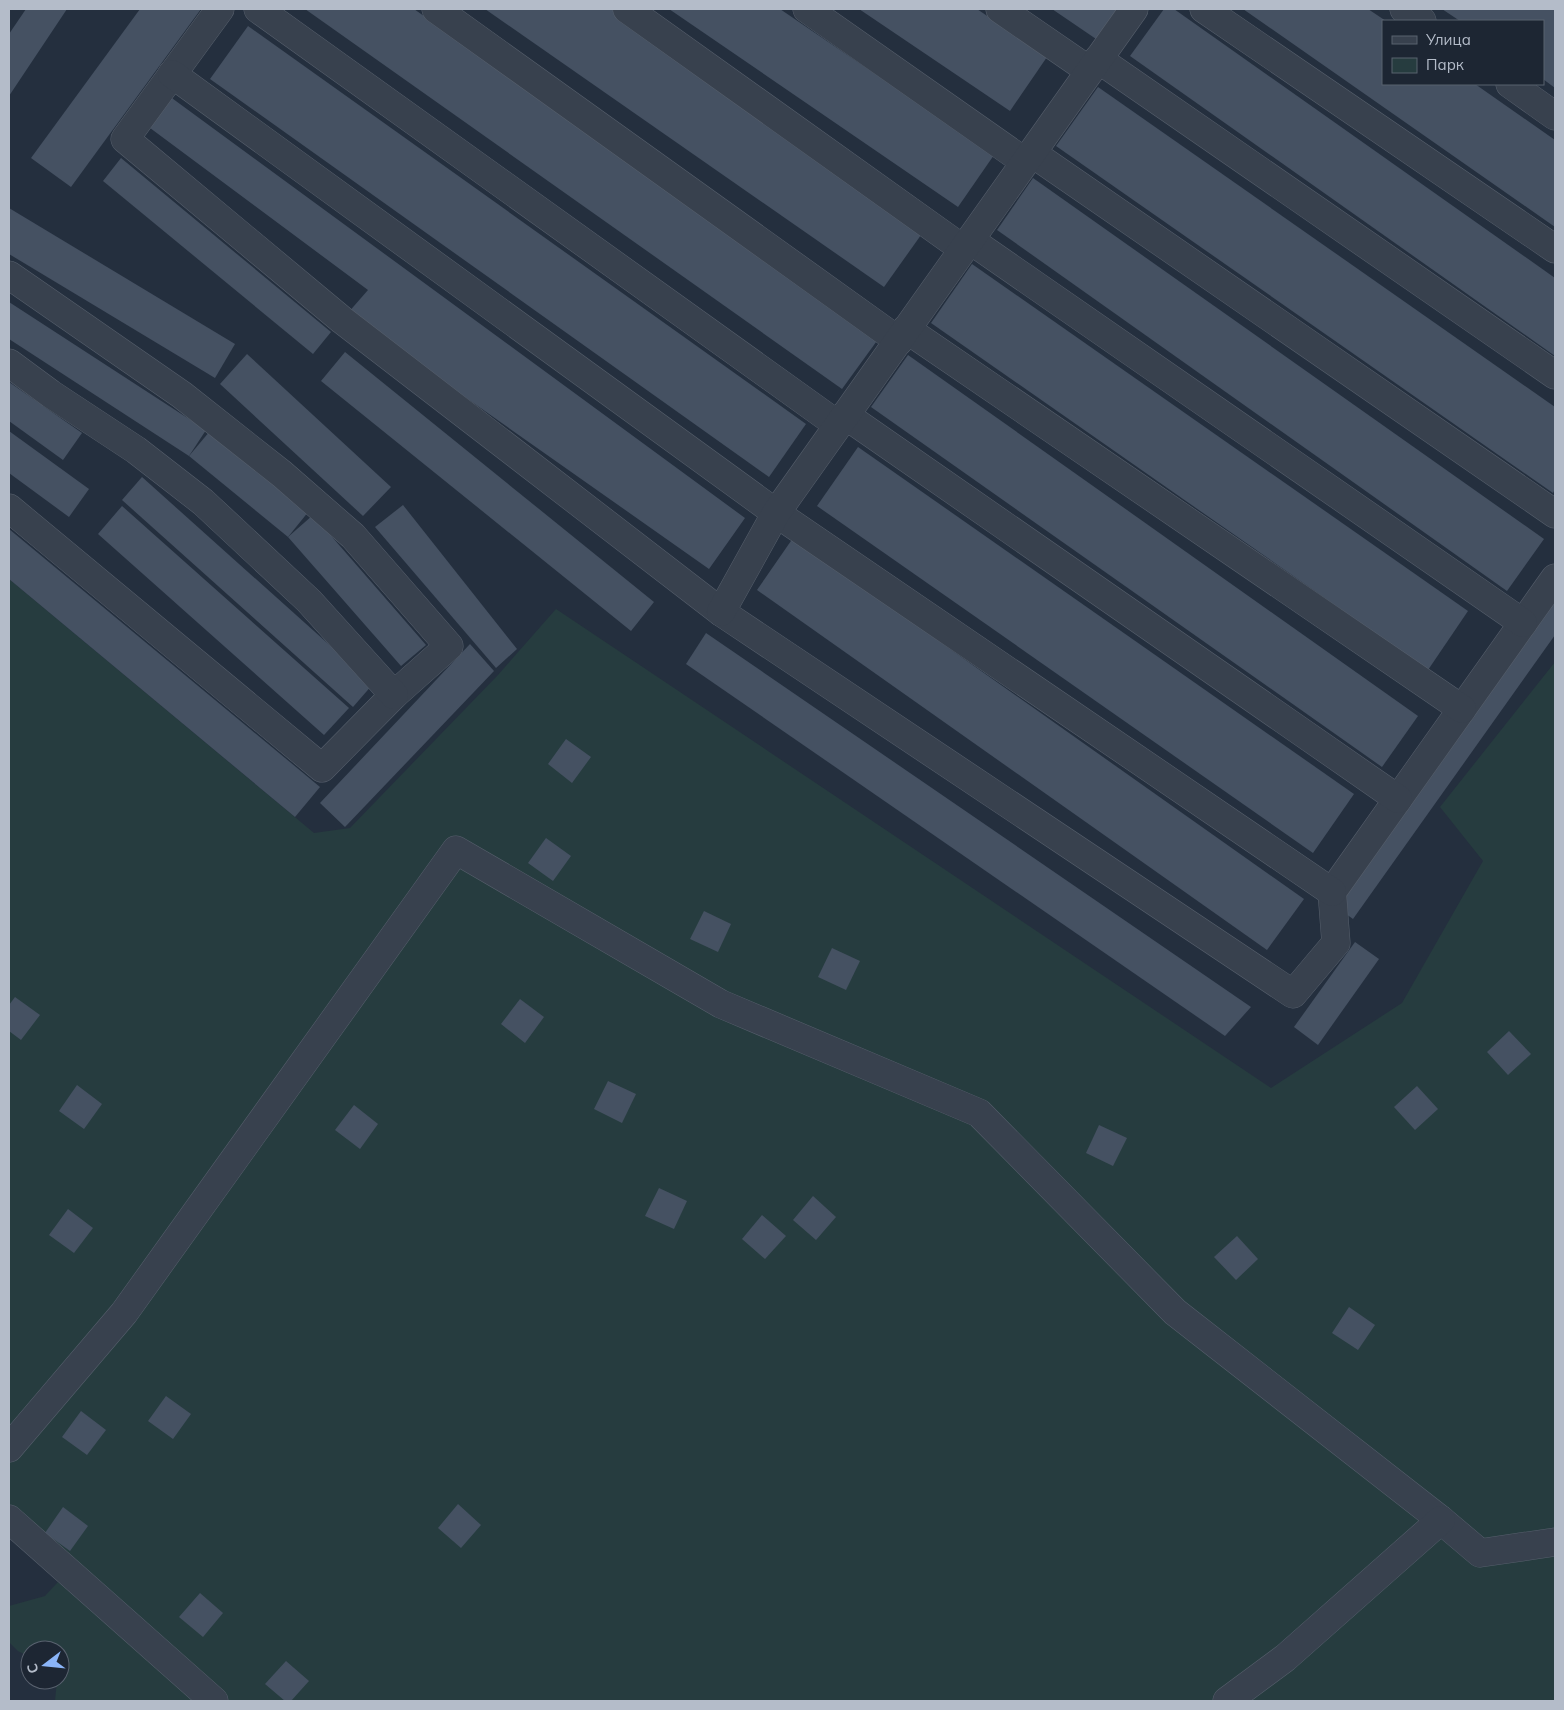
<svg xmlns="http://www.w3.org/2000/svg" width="1564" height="1710" font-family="Mulish,sans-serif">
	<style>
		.green { fill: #263c3f }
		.building { fill: #455162 }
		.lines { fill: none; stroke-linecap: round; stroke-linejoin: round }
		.minor-casing { stroke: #565f6c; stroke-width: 29 }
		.minor { stroke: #38414e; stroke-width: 28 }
	</style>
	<rect width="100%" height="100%" fill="#242f3e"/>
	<!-- green -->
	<g class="green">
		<path d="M 9,579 L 314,833 L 350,828 L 498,675 L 556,609 L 1271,1088 L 1402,1003 L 1483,861 L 1440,807 L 1555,662 L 1555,1701 L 229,1701 L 9,1507 Z"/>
		<path d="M 58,1582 L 195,1701 L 55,1701 L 57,1680 L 60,1680 L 60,1650 L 30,1650 L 30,1657 L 18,1651 L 9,1642 L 9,1606 L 45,1596 Z"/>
	</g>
	<!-- building -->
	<g class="building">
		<path d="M 26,9 L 67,9 L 9,96 L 9,34 Z"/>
		<path d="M 140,9 L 201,9 L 71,187 L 31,158 Z"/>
		<path d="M 305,9 L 414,9 L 879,338 L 842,389 Z"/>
		<path d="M 485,9 L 611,9 L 926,228 L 884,287 Z"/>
		<path d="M 669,9 L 780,9 L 994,155 L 958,207 Z"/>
		<path d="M 859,9 L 977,9 L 1047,57 L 1010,111 Z"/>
		<path d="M 1052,9 L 1121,9 L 1099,41 Z"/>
		<path d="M 1164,9 L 1174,9 L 1555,278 L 1555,356 L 1130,56 Z"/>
		<path d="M 1243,9 L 1368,9 L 1386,21 L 1383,21 L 1383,84 L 1475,84 L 1555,140 L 1555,227 Z"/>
		<path d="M 1442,9 L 1555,9 L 1555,88 L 1543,79 L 1543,21 L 1460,21 Z"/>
		<path d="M 248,26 L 806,424 L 769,477 L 210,79 Z"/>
		<path d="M 1098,87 L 1555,407 L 1555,489 L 1553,493 L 1056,146 Z"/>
		<path d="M 165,93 L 745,518 L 709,569 L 347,314 L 368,290 L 142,122 Z"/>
		<path d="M 121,158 L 331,332 L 313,354 L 103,181 Z"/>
		<path d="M 1033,178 L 1544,539 L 1507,591 L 997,230 Z"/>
		<path d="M 9,208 L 235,344 L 215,378 L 9,254 Z"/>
		<path d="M 972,264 L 1468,611 L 1428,670 L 931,323 Z"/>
		<path d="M 9,302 L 206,430 L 189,456 L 9,339 Z"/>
		<path d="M 345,352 L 654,602 L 631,631 L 321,381 Z"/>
		<path d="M 247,354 L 391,487 L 363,516 L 220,384 Z"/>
		<path d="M 908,355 L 1418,716 L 1382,767 L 871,407 Z"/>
		<path d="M 9,382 L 82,433 L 63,460 L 9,421 Z"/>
		<path d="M 9,431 L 89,489 L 69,517 L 9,473 Z"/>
		<path d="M 210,431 L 309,511 L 288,537 L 189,456 Z"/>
		<path d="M 858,447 L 1354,794 L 1313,853 L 817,506 Z"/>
		<path d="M 142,477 L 373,684 L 353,707 L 122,500 Z"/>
		<path d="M 403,505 L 517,649 L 496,668 L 375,527 Z"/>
		<path d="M 122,506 L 349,708 L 324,735 L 98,534 Z"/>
		<path d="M 313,515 L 426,645 L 401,666 L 288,537 Z"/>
		<path d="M 9,529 L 320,787 L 295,817 L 9,579 Z"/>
		<path d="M 793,538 L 1304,899 L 1267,950 L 757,590 Z"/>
		<path d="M 1555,589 L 1555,635 L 1353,919 L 1331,903 Z"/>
		<path d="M 706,633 L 1251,1007 L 1225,1036 L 686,664 Z"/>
		<path d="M 470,644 L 494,671 L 345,827 L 320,803 Z"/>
		<path d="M 566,739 L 591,757 L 572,783 L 548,764 Z"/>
		<path d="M 546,838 L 571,856 L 553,881 L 528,863 Z"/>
		<path d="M 704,911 L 731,924 L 718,952 L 690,939 Z"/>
		<path d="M 1355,942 L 1379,959 L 1318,1045 L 1294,1027 Z"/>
		<path d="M 832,948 L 860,961 L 846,990 L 818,977 Z"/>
		<path d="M 15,997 L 40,1015 L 21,1040 L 9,1031 L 9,1005 Z"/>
		<path d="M 520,999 L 544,1017 L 525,1043 L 501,1024 Z"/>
		<path d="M 1509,1031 L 1531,1054 L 1508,1075 L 1487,1052 Z"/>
		<path d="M 608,1081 L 636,1094 L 622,1123 L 594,1109 Z"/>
		<path d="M 77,1085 L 102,1104 L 84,1129 L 59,1111 Z"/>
		<path d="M 1417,1086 L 1438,1109 L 1415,1130 L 1394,1107 Z"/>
		<path d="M 354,1105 L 378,1124 L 360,1149 L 335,1130 Z"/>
		<path d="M 1099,1125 L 1127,1138 L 1113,1166 L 1086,1153 Z"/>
		<path d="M 659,1188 L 687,1201 L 674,1229 L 645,1216 Z"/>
		<path d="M 813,1196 L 836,1217 L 816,1240 L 793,1220 Z"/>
		<path d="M 68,1209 L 93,1228 L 74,1253 L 49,1235 Z"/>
		<path d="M 762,1215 L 786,1236 L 765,1259 L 742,1239 Z"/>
		<path d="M 1237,1236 L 1258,1259 L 1236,1280 L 1214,1257 Z"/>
		<path d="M 1349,1307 L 1375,1325 L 1358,1350 L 1332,1333 Z"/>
		<path d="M 166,1396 L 191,1414 L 173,1439 L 148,1421 Z"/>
		<path d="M 81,1411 L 106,1430 L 87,1455 L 62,1437 Z"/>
		<path d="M 458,1504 L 481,1525 L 461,1548 L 438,1528 Z"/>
		<path d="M 63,1507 L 88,1526 L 70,1551 L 45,1533 Z"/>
		<path d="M 200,1593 L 223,1613 L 203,1637 L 179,1617 Z"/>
		<path d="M 286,1661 L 309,1681 L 291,1701 L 285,1701 L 265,1684 Z"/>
	</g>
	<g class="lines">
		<!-- minor casing -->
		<g class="minor-casing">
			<g id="minor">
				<path d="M 220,9 L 125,139 L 342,320 L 721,612 L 1293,994 L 1336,943 L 1332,892 L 1555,578"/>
				<path d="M 258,9 L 838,425"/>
				<path d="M 436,9 L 899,341"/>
				<path d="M 627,9 L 963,249"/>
				<path d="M 807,9 L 1025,162"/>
				<path d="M 1000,9 L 1090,71"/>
				<path d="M 1204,9 L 1555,249"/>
				<path d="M 1404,9 L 1422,21"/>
				<path d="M 1098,59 L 1555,375"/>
				<path d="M 172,74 L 776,513 L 1332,892"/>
				<path d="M 1510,84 L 1555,116"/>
				<path d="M 1032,153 L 1555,514"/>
				<path d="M 970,240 L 1523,623"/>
				<path d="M 9,275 L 182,395 L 282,474 L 353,536 L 449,646 L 394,695 L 322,768 L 9,508"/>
				<path d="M 906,329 L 1462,709"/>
				<path d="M 9,363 L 51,394 L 136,450 L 203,502 L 309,601 L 394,695"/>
				<path d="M 845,415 L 1398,799"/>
				<path d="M 721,612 L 776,513 L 1134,9"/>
				<path d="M 9,1448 L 124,1313 L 456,850 L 721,1004 L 979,1113 L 1175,1312 L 1441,1520 L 1480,1553 L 1555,1542"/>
				<path d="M 9,1519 L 214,1701"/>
				<path d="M 1227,1701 L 1285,1658 L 1441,1520"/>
			</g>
		</g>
		<!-- minor -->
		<use href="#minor" class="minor"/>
	</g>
	<!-- border -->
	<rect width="1564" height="1710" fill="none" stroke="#b4bcc9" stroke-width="20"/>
	<!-- legend -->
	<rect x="1382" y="20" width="162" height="65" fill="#1d2633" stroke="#59626f"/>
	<rect x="1392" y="36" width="25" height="8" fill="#38414e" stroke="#59626f"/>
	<text x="1426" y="45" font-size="15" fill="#b4bcc9">Улица</text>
	<rect x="1392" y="58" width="25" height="15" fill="#263c3f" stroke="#59626f"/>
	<text x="1426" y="70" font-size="15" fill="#b4bcc9">Парк</text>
	<!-- north arrow -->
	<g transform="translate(45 1665) rotate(254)"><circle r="24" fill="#1d2633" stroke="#59626f"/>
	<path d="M0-4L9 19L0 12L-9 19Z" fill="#8ab4f8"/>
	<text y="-8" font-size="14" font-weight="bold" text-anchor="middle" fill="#b4bcc9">С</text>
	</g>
</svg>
